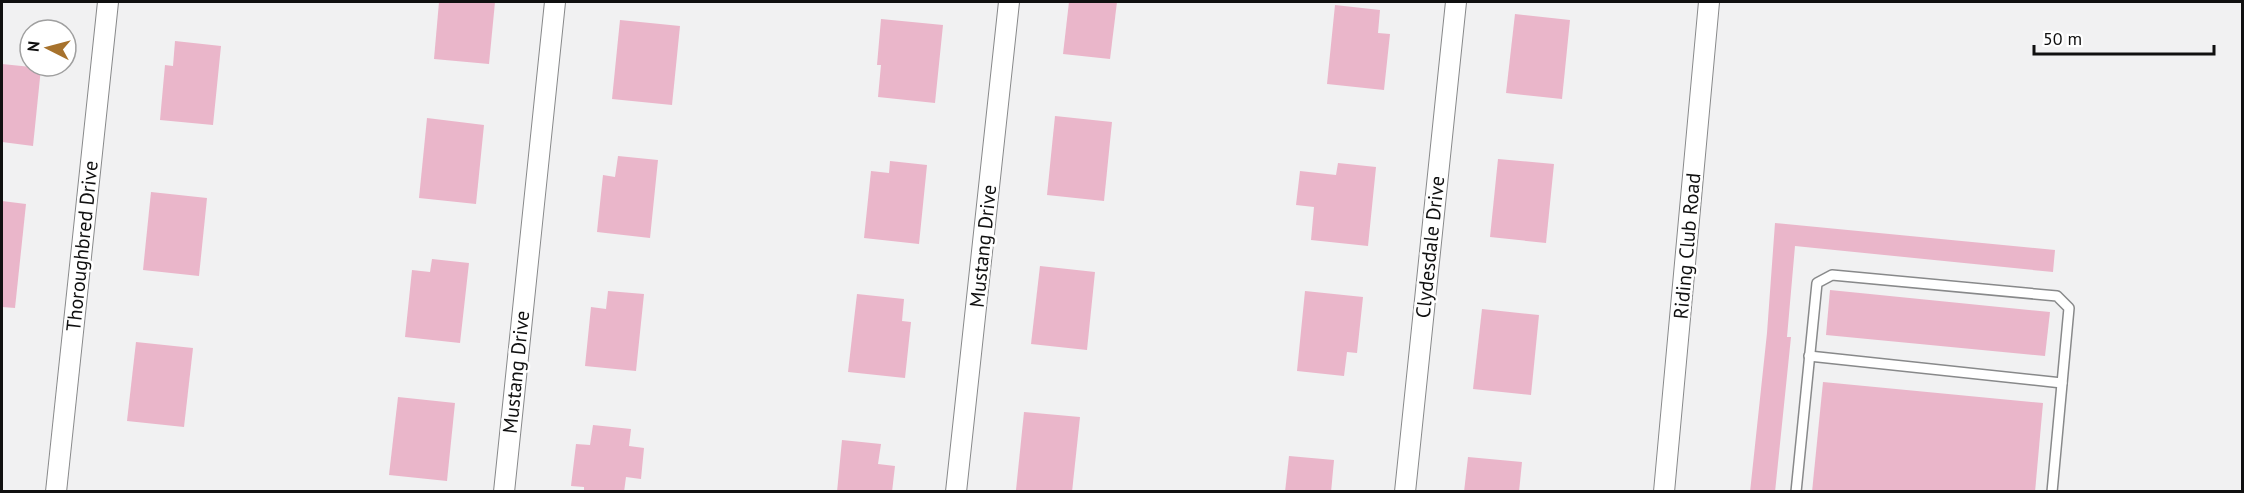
<svg xmlns="http://www.w3.org/2000/svg" width="2244" height="493" font-family="'PT Sans',sans-serif">
	<style>
		.building { fill: #eab6ca }
		.lines { fill: none; stroke-linecap: round; stroke-linejoin: round }
		.lane-casing { stroke: #88898a; stroke-width: 12 }
		.street-casing { stroke: #88898a; stroke-width: 22 }
		.lane { stroke: #fff; stroke-width: 9 }
		.street { stroke: #fff; stroke-width: 20 }
		.labels { text-anchor: middle; dominant-baseline: central; stroke-width: 5; stroke-linejoin: round; paint-order: stroke }
		.street-label { font-size: 20px; fill: #101010; stroke: #fff }
	</style>
	<rect width="100%" height="100%" fill="#f1f1f2"/>
	<!-- building -->
	<g class="building">
		<path d="M 439,2 L 495,2 L 489,64 L 434,59 Z"/>
		<path d="M 1069,2 L 1117,2 L 1110,59 L 1063,54 Z"/>
		<path d="M 1335,5 L 1380,10 L 1378,33 L 1390,34 L 1384,90 L 1327,84 Z"/>
		<path d="M 1515,14 L 1570,20 L 1562,99 L 1506,93 Z"/>
		<path d="M 881,19 L 943,25 L 935,103 L 878,97 L 881,65 L 877,65 Z"/>
		<path d="M 620,20 L 680,26 L 672,105 L 612,99 Z"/>
		<path d="M 175,41 L 221,46 L 213,125 L 160,120 L 165,65 L 173,66 Z"/>
		<path d="M 2,64 L 41,68 L 33,146 L 2,142 Z"/>
		<path d="M 1055,116 L 1112,122 L 1104,201 L 1047,195 Z"/>
		<path d="M 427,118 L 484,125 L 476,204 L 419,198 Z"/>
		<path d="M 618,156 L 658,160 L 650,238 L 597,232 L 603,175 L 615,177 Z"/>
		<path d="M 1498,159 L 1554,164 L 1546,243 L 1490,237 Z"/>
		<path d="M 890,161 L 927,165 L 919,244 L 864,238 L 871,171 L 889,173 Z"/>
		<path d="M 1338,163 L 1376,167 L 1368,246 L 1311,240 L 1314,207 L 1296,205 L 1300,171 L 1336,175 Z"/>
		<path d="M 151,192 L 207,198 L 199,276 L 143,270 Z"/>
		<path d="M 2,201 L 26,204 L 15,308 L 2,307 Z"/>
		<path d="M 1775,223 L 2055,250 L 2053,272 L 1795,246 L 1787,337 L 1791,337 L 1775,492 L 1750,492 L 1767,333 Z"/>
		<path d="M 432,259 L 469,263 L 460,343 L 405,337 L 412,270 L 430,272 Z"/>
		<path d="M 1040,266 L 1095,272 L 1087,350 L 1031,344 Z"/>
		<path d="M 1830,290 L 2050,312 L 2045,356 L 1826,335 Z"/>
		<path d="M 608,291 L 644,294 L 636,371 L 585,366 L 591,307 L 606,309 Z"/>
		<path d="M 1305,291 L 1363,297 L 1357,353 L 1347,352 L 1344,376 L 1297,371 Z"/>
		<path d="M 857,294 L 904,299 L 902,321 L 911,322 L 905,378 L 848,372 Z"/>
		<path d="M 1482,309 L 1539,315 L 1531,395 L 1473,389 Z"/>
		<path d="M 136,342 L 193,348 L 184,427 L 127,421 Z"/>
		<path d="M 1823,382 L 2043,403 L 2035,492 L 1812,492 Z"/>
		<path d="M 398,397 L 455,403 L 447,481 L 389,475 Z"/>
		<path d="M 1024,412 L 1080,417 L 1072,492 L 1016,490 Z"/>
		<path d="M 593,425 L 631,429 L 629,446 L 644,448 L 641,479 L 626,477 L 624,492 L 584,492 L 584,487 L 571,486 L 576,444 L 590,445 Z"/>
		<path d="M 842,440 L 881,444 L 878,464 L 895,466 L 892,492 L 837,492 Z"/>
		<path d="M 1289,456 L 1334,460 L 1331,492 L 1285,492 Z"/>
		<path d="M 1468,457 L 1522,462 L 1519,492 L 1464,492 Z"/>
	</g>
	<g class="lines">
		<!-- lane casing -->
		<g class="lane-casing">
			<g id="lane">
				<path d="M 1809,356 L 2062,383"/>
				<path d="M 1796,492 L 1817,283 L 1832,275 L 2057,296 L 2069,308 L 2052,492"/>
			</g>
		</g>
		<!-- street casing -->
		<g class="street-casing">
			<g id="street">
				<path d="M 56,492 L 108,2"/>
				<path d="M 504,492 L 555,2"/>
				<path d="M 956,492 L 1009,2"/>
				<path d="M 1405,492 L 1456,2"/>
				<path d="M 1664,492 L 1709,2"/>
			</g>
		</g>
		<!-- lane -->
		<use href="#lane" class="lane"/>
		<!-- street -->
		<use href="#street" class="street"/>
	</g>
	<g class="labels">
		<!-- street labels -->
		<g class="street-label">
			<text transform="translate(82 246) rotate(-84)">Thoroughbred Drive</text>
			<text transform="translate(983 246) rotate(-84)">Mustang Drive</text>
			<text transform="translate(1687 246) rotate(-85)">Riding Club Road</text>
			<text transform="translate(1430 247) rotate(-84)">Clydesdale Drive</text>
			<text transform="translate(516 372) rotate(-84)">Mustang Drive</text>
		</g>
	</g>
	<!-- border -->
	<rect width="2244" height="493" fill="none" stroke="#101010" stroke-width="6"/>
	<!-- north arrow -->
	<g transform="translate(48 48) rotate(276)"><circle r="28" fill="#ffffff" stroke="#9f9f9f" stroke-width="1.5"/>
	<path d="M0-4.5L10 22L0 15L-10 22Z" fill="#a7722c"/>
	<text y="-9" font-size="16" font-weight="bold" text-anchor="middle" fill="#101010">N</text>
	</g>
	<!-- scale -->
	<path d="M2034 45v9h180v-9" fill="none" stroke="#101010" stroke-width="3"/>
	<text x="2043" y="45" font-size="18" fill="#101010" stroke="#ffffff" stroke-width="4.5" paint-order="stroke">50 m</text>
</svg>
